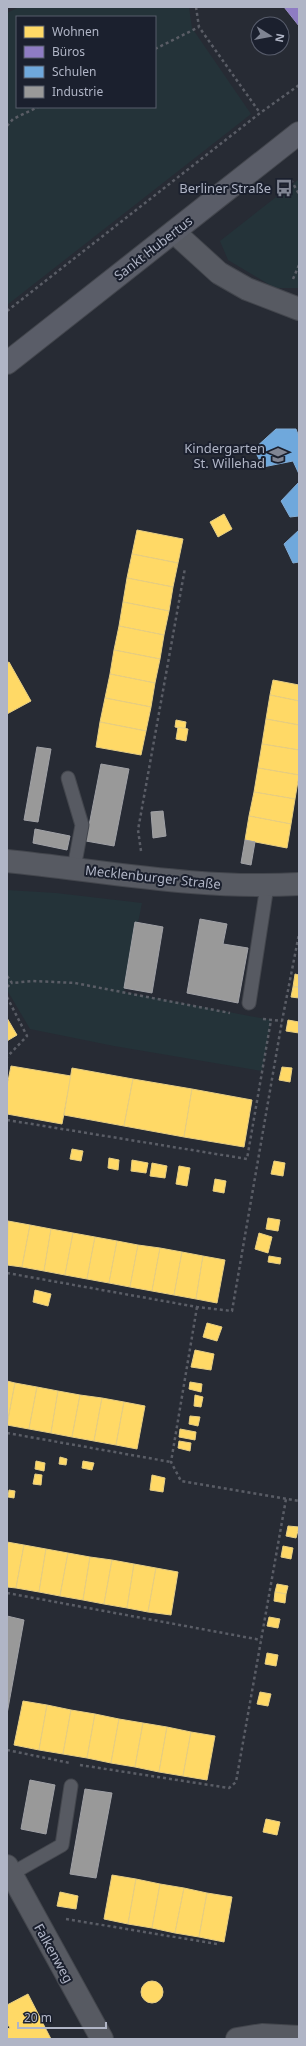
<svg xmlns="http://www.w3.org/2000/svg" width="306" height="2046" font-family="'Noto Sans',sans-serif">
	<style>
		.green { fill: #243339; fill-rule: evenodd }
		.homes { fill: #ffd966; stroke: #e7ce83 }
		.offices { fill: #8e7cc3; stroke: #988dc4 }
		.schools { fill: #6fa8dc; stroke: #82acd5 }
		.industry { fill: #999; stroke: #a0a1a6 }
		.lines { fill: none; stroke-linecap: round; stroke-linejoin: round }
		.service-casing { stroke: #43464d; stroke-width: 15 }
		.minor-casing { stroke: #43464d; stroke-width: 24 }
		.secondary-casing { stroke: #43464d; stroke-width: 24 }
		.path { stroke: #5a5d66; stroke-width: 2.5; stroke-dasharray: 3 3; stroke-linecap: butt }
		.service { stroke: #575a62; stroke-width: 13 }
		.minor { stroke: #575a62; stroke-width: 22 }
		.secondary { stroke: #5a5d68; stroke-width: 22 }
		.labels { text-anchor: middle; dominant-baseline: central; stroke-width: 4; stroke-linejoin: round; paint-order: stroke }
		.poi-label { font-size: 13px; fill: #b0b5c6; stroke: #1b202e; text-anchor: end }
		.street-label { font-size: 13px; fill: #b0b5c6; stroke: #1b202e }
	</style>
	<rect width="100%" height="100%" fill="#272b34"/>
	<!-- green -->
	<g class="green">
		<path d="M 19,7 L 189,7 L 192,28 L 251,114 L 7,305 L 7,13 ZM 17,17 L 155,17 L 155,107 L 17,107 Z"/>
		<path d="M 299,179 L 299,288 L 275,288 L 228,260 L 220,241 Z"/>
		<path d="M 7,890 L 56,893 L 142,903 L 124,992 L 271,1020 L 262,1071 L 114,1046 L 30,1029 L 7,990 Z"/>
	</g>
	<!-- homes -->
	<g class="homes">
		<path d="M 224,514 L 232,529 L 218,537 L 210,522 Z"/>
		<path d="M 137,530 L 183,539 L 178,563 L 132,554 Z"/>
		<path d="M 132,554 L 178,563 L 173,587 L 127,578 Z"/>
		<path d="M 127,578 L 173,587 L 169,611 L 123,602 Z"/>
		<path d="M 123,602 L 169,611 L 164,635 L 119,626 Z"/>
		<path d="M 119,626 L 164,635 L 160,659 L 114,650 Z"/>
		<path d="M 114,650 L 160,659 L 155,683 L 110,674 Z"/>
		<path d="M 9,662 L 31,701 L 7,714 L 7,663 Z"/>
		<path d="M 110,674 L 155,683 L 151,707 L 105,698 Z"/>
		<path d="M 273,680 L 299,685 L 299,701 L 270,695 Z"/>
		<path d="M 270,695 L 299,701 L 299,725 L 266,719 Z"/>
		<path d="M 105,698 L 151,707 L 146,731 L 100,722 Z"/>
		<path d="M 266,719 L 299,725 L 299,750 L 262,744 Z"/>
		<path d="M 176,720 L 186,722 L 185,729 L 175,727 Z"/>
		<path d="M 100,722 L 146,731 L 141,755 L 96,747 Z"/>
		<path d="M 178,727 L 188,729 L 186,741 L 176,739 Z"/>
		<path d="M 262,744 L 299,750 L 299,775 L 258,768 Z"/>
		<path d="M 258,768 L 299,775 L 295,799 L 254,792 Z"/>
		<path d="M 254,792 L 295,799 L 291,824 L 249,816 Z"/>
		<path d="M 249,816 L 291,824 L 287,848 L 245,840 Z"/>
		<path d="M 295,974 L 299,975 L 299,987 L 293,987 Z"/>
		<path d="M 293,987 L 299,987 L 299,998 L 291,997 Z"/>
		<path d="M 7,1018 L 17,1035 L 7,1041 Z"/>
		<path d="M 288,1020 L 299,1022 L 299,1033 L 286,1031 Z"/>
		<path d="M 11,1066 L 71,1076 L 62,1124 L 7,1114 L 7,1086 Z"/>
		<path d="M 282,1067 L 292,1068 L 290,1082 L 279,1080 Z"/>
		<path d="M 72,1068 L 133,1079 L 124,1126 L 64,1115 Z"/>
		<path d="M 133,1079 L 192,1089 L 184,1137 L 124,1126 Z"/>
		<path d="M 192,1089 L 252,1100 L 244,1147 L 184,1137 Z"/>
		<path d="M 72,1149 L 83,1151 L 81,1161 L 70,1159 Z"/>
		<path d="M 109,1158 L 119,1160 L 118,1170 L 108,1168 Z"/>
		<path d="M 132,1160 L 148,1163 L 146,1173 L 131,1171 Z"/>
		<path d="M 274,1161 L 285,1163 L 283,1176 L 271,1174 Z"/>
		<path d="M 152,1163 L 167,1166 L 165,1178 L 150,1176 Z"/>
		<path d="M 179,1166 L 190,1168 L 187,1186 L 176,1184 Z"/>
		<path d="M 215,1179 L 226,1181 L 224,1193 L 213,1191 Z"/>
		<path d="M 268,1218 L 280,1220 L 278,1231 L 266,1229 Z"/>
		<path d="M 8,1221 L 30,1225 L 22,1267 L 7,1265 Z"/>
		<path d="M 30,1225 L 51,1229 L 44,1271 L 22,1267 Z"/>
		<path d="M 51,1229 L 73,1233 L 65,1275 L 44,1271 Z"/>
		<path d="M 73,1233 L 95,1237 L 87,1279 L 65,1275 Z"/>
		<path d="M 259,1233 L 272,1237 L 268,1253 L 255,1249 Z"/>
		<path d="M 95,1237 L 117,1241 L 109,1283 L 87,1279 Z"/>
		<path d="M 117,1241 L 138,1245 L 130,1287 L 109,1283 Z"/>
		<path d="M 138,1245 L 160,1248 L 152,1291 L 130,1287 Z"/>
		<path d="M 160,1248 L 182,1252 L 174,1295 L 152,1291 Z"/>
		<path d="M 182,1252 L 203,1256 L 196,1299 L 174,1295 Z"/>
		<path d="M 203,1256 L 225,1260 L 217,1303 L 196,1299 Z"/>
		<path d="M 269,1256 L 281,1258 L 280,1264 L 268,1262 Z"/>
		<path d="M 35,1290 L 51,1294 L 48,1306 L 33,1302 Z"/>
		<path d="M 207,1323 L 222,1327 L 217,1341 L 203,1337 Z"/>
		<path d="M 195,1350 L 214,1354 L 211,1370 L 191,1367 Z"/>
		<path d="M 7,1381 L 15,1383 L 7,1425 Z"/>
		<path d="M 190,1382 L 202,1384 L 201,1392 L 189,1389 Z"/>
		<path d="M 15,1383 L 37,1387 L 29,1429 L 7,1425 Z"/>
		<path d="M 37,1387 L 58,1391 L 51,1433 L 29,1429 Z"/>
		<path d="M 58,1391 L 80,1395 L 72,1437 L 51,1433 Z"/>
		<path d="M 80,1395 L 102,1398 L 94,1441 L 72,1437 Z"/>
		<path d="M 195,1395 L 203,1397 L 201,1407 L 194,1406 Z"/>
		<path d="M 102,1398 L 124,1402 L 116,1445 L 94,1441 Z"/>
		<path d="M 124,1402 L 145,1406 L 137,1449 L 116,1445 Z"/>
		<path d="M 190,1416 L 200,1417 L 198,1426 L 189,1424 Z"/>
		<path d="M 180,1429 L 196,1432 L 195,1440 L 179,1437 Z"/>
		<path d="M 179,1441 L 191,1443 L 190,1451 L 178,1448 Z"/>
		<path d="M 60,1457 L 67,1459 L 66,1465 L 59,1464 Z"/>
		<path d="M 36,1461 L 45,1463 L 44,1471 L 35,1469 Z"/>
		<path d="M 83,1461 L 94,1463 L 92,1470 L 82,1468 Z"/>
		<path d="M 35,1474 L 42,1475 L 41,1485 L 33,1484 Z"/>
		<path d="M 152,1475 L 165,1478 L 163,1492 L 150,1490 Z"/>
		<path d="M 9,1490 L 15,1491 L 14,1498 L 8,1497 Z"/>
		<path d="M 288,1526 L 299,1527 L 296,1538 L 286,1536 Z"/>
		<path d="M 7,1542 L 24,1545 L 16,1588 L 7,1587 Z"/>
		<path d="M 24,1545 L 46,1549 L 39,1592 L 16,1588 Z"/>
		<path d="M 283,1546 L 293,1548 L 291,1559 L 281,1557 Z"/>
		<path d="M 46,1549 L 68,1553 L 60,1596 L 39,1592 Z"/>
		<path d="M 68,1553 L 90,1557 L 83,1600 L 60,1596 Z"/>
		<path d="M 90,1557 L 112,1560 L 104,1604 L 83,1600 Z"/>
		<path d="M 112,1560 L 134,1564 L 127,1608 L 104,1604 Z"/>
		<path d="M 134,1564 L 156,1568 L 148,1612 L 127,1608 Z"/>
		<path d="M 156,1568 L 178,1572 L 171,1615 L 148,1612 Z"/>
		<path d="M 277,1584 L 288,1586 L 286,1594 L 275,1592 Z"/>
		<path d="M 275,1592 L 286,1594 L 285,1603 L 274,1601 Z"/>
		<path d="M 269,1617 L 280,1619 L 278,1628 L 267,1626 Z"/>
		<path d="M 267,1653 L 278,1655 L 276,1666 L 265,1664 Z"/>
		<path d="M 260,1692 L 271,1694 L 268,1706 L 257,1704 Z"/>
		<path d="M 23,1701 L 47,1705 L 39,1750 L 14,1745 Z"/>
		<path d="M 47,1705 L 71,1710 L 63,1754 L 39,1750 Z"/>
		<path d="M 71,1710 L 95,1714 L 87,1758 L 63,1754 Z"/>
		<path d="M 95,1714 L 119,1719 L 111,1763 L 87,1758 Z"/>
		<path d="M 119,1719 L 143,1723 L 135,1767 L 111,1763 Z"/>
		<path d="M 143,1723 L 167,1727 L 159,1772 L 135,1767 Z"/>
		<path d="M 167,1727 L 191,1732 L 183,1776 L 159,1772 Z"/>
		<path d="M 191,1732 L 215,1736 L 207,1780 L 183,1776 Z"/>
		<path d="M 266,1819 L 280,1822 L 277,1835 L 263,1832 Z"/>
		<path d="M 112,1875 L 136,1879 L 128,1924 L 104,1919 Z"/>
		<path d="M 136,1879 L 160,1884 L 152,1928 L 128,1924 Z"/>
		<path d="M 160,1884 L 184,1888 L 175,1933 L 152,1928 Z"/>
		<path d="M 184,1888 L 207,1893 L 199,1937 L 175,1933 Z"/>
		<path d="M 60,1892 L 78,1896 L 76,1909 L 57,1906 Z"/>
		<path d="M 207,1893 L 232,1897 L 224,1942 L 199,1937 Z"/>
		<circle cx="152" cy="1992" r="11"/>
		<path d="M 28,1994 L 51,2039 L 7,2039 L 7,2029 L 10,2028 L 7,2023 L 7,2005 Z"/>
	</g>
	<!-- offices -->
	<path class="offices" d="M 284,7 L 299,7 L 299,26 Z"/>
	<!-- schools -->
	<g class="schools">
		<path d="M 276,429 L 296,429 L 299,437 L 299,474 L 293,461 L 263,467 L 254,449 Z"/>
		<path d="M 299,482 L 299,516 L 290,517 L 281,501 Z"/>
		<path d="M 299,530 L 299,562 L 293,563 L 284,544 Z"/>
	</g>
	<!-- industry -->
	<g class="industry">
		<path d="M 37,747 L 51,749 L 38,822 L 24,820 Z"/>
		<path d="M 101,764 L 129,769 L 114,846 L 86,841 Z"/>
		<path d="M 163,811 L 166,836 L 153,838 L 151,812 Z"/>
		<path d="M 35,829 L 70,836 L 67,850 L 33,843 Z"/>
		<path d="M 245,840 L 255,842 L 251,865 L 241,863 Z"/>
		<path d="M 200,919 L 227,924 L 223,944 L 248,948 L 238,1003 L 187,993 Z"/>
		<path d="M 135,922 L 163,927 L 152,993 L 124,988 Z"/>
		<path d="M 7,1616 L 24,1620 L 7,1714 Z"/>
		<path d="M 30,1780 L 55,1785 L 46,1834 L 21,1829 Z"/>
		<path d="M 85,1789 L 112,1793 L 96,1878 L 70,1874 Z"/>
	</g>
	<g class="lines">
		<!-- service casing -->
		<g class="service-casing">
			<g id="service">
				<path d="M 68,778 L 82,825 L 74,868"/>
				<path d="M 249,1003 L 267,886"/>
				<path d="M 11,1874 L 62,1845 L 71,1786"/>
			</g>
		</g>
		<!-- minor casing -->
		<g class="minor-casing">
			<g id="minor">
				<path d="M 174,232 L 219,273 L 247,289 L 299,309"/>
				<path d="M 7,861 C 104,871 201,890 299,884"/>
				<path d="M 7,1866 L 102,2039"/>
				<path d="M 237,2039 L 262,2035 L 299,2037"/>
			</g>
		</g>
		<!-- secondary casing -->
		<g class="secondary-casing">
			<path id="secondary" d="M 7,363 L 299,133"/>
		</g>
		<!-- path -->
		<g class="path">
			<path d="M 196,7 L 199,27 L 260,113"/>
			<path d="M 155,49 L 199,27"/>
			<path d="M 7,126 L 13,119 L 38,107"/>
			<path d="M 291,180 L 299,194"/>
			<path d="M 293,279 L 299,265"/>
			<path d="M 7,311 L 260,113 L 299,85"/>
			<path d="M 141,851 L 138,830 L 185,568"/>
			<path d="M 7,976 L 12,983 L 33,981 L 75,983 L 230,1013"/>
			<path d="M 7,987 L 12,983"/>
			<path d="M 7,997 L 27,1036 L 7,1057"/>
			<path d="M 263,1019 L 282,1021"/>
			<path d="M 7,1120 L 247,1159 L 271,1020"/>
			<path d="M 7,1273 L 197,1307 L 232,1311 L 282,1021 L 299,934"/>
			<path d="M 197,1307 L 171,1462 L 181,1481 L 299,1501"/>
			<path d="M 7,1433 L 171,1462"/>
			<path d="M 7,1593 L 261,1640"/>
			<path d="M 7,1750 L 70,1763"/>
			<path d="M 80,1765 L 229,1788 L 236,1782 L 286,1499"/>
			<path d="M 66,1919 L 217,1944"/>
		</g>
		<!-- service -->
		<use href="#service" class="service"/>
		<!-- minor -->
		<use href="#minor" class="minor"/>
		<!-- secondary -->
		<use href="#secondary" class="secondary"/>
	</g>
	<!-- icons -->
	<defs>
		<g id="bus-bare" transform="scale(1.38)"><path d="M-5-6H5V4H4V6H2V4H-2V6H-4V4H-5ZM-3.5-4V0h7V-4ZM-3.5 1.2v1.5H-2V1.2ZM2 1.2v1.5H3.5V1.2Z" fill="#808593" stroke="#1b202e" stroke-width="2.5" paint-order="stroke"/></g>
		<g id="school-bare" transform="scale(1.38)"><path d="M0-5L7-2L0 1L-7-2ZM-4 1L0 2.5L4 1V4Q0 6-4 4Z" fill="#808593" stroke="#1b202e" stroke-width="2.5" paint-order="stroke"/></g>
	</defs>
	<g fill-rule="evenodd">
		<use href="#bus-bare" x="284" y="188"/>
		<use href="#school-bare" x="278" y="455"/>
	</g>
	<g class="labels">
		<!-- poi labels -->
		<g class="poi-label">
			<text x="271" y="188">Berliner Straße</text>
			<text x="265" y="448">Kindergarten<tspan x="265" dy="15">St. Willehad</tspan></text>
		</g>
		<!-- street labels -->
		<g class="street-label">
			<text transform="translate(153 248) rotate(-38)">Sankt Hubertus</text>
			<text transform="translate(153 877) rotate(6)">Mecklenburger Straße</text>
			<text transform="translate(54 1953) rotate(61)">Falkenweg</text>
		</g>
	</g>
	<!-- border -->
	<rect width="306" height="2046" fill="none" stroke="#b0b5c6" stroke-width="16"/>
	<!-- legend -->
	<rect x="16" y="16" width="140" height="92" fill="#1b202e" stroke="#575c6b"/>
	<rect x="24" y="26" width="20" height="12" fill="#ffd966" stroke="#575c6b"/>
	<text x="52" y="36" font-size="12" fill="#b0b5c6">Wohnen</text>
	<rect x="24" y="46" width="20" height="12" fill="#8e7cc3" stroke="#575c6b"/>
	<text x="52" y="56" font-size="12" fill="#b0b5c6">Büros</text>
	<rect x="24" y="66" width="20" height="12" fill="#6fa8dc" stroke="#575c6b"/>
	<text x="52" y="76" font-size="12" fill="#b0b5c6">Schulen</text>
	<rect x="24" y="86" width="20" height="12" fill="#999999" stroke="#575c6b"/>
	<text x="52" y="96" font-size="12" fill="#b0b5c6">Industrie</text>
	<!-- north arrow -->
	<g transform="translate(270 36) rotate(101)"><circle r="19" fill="#1b202e" stroke="#575c6b"/>
	<path d="M0-3L7 15L0 10L-7 15Z" fill="#808593"/>
	<text y="-6" font-size="11" font-weight="bold" text-anchor="middle" fill="#b0b5c6">N</text>
	</g>
	<!-- scale -->
	<path d="M18 2022v6h88v-6" fill="none" stroke="#b0b5c6" stroke-width="2"/>
	<text x="24" y="2022" font-size="12" fill="#b0b5c6" stroke="#1b202e" stroke-width="3" paint-order="stroke">20 m</text>
</svg>
